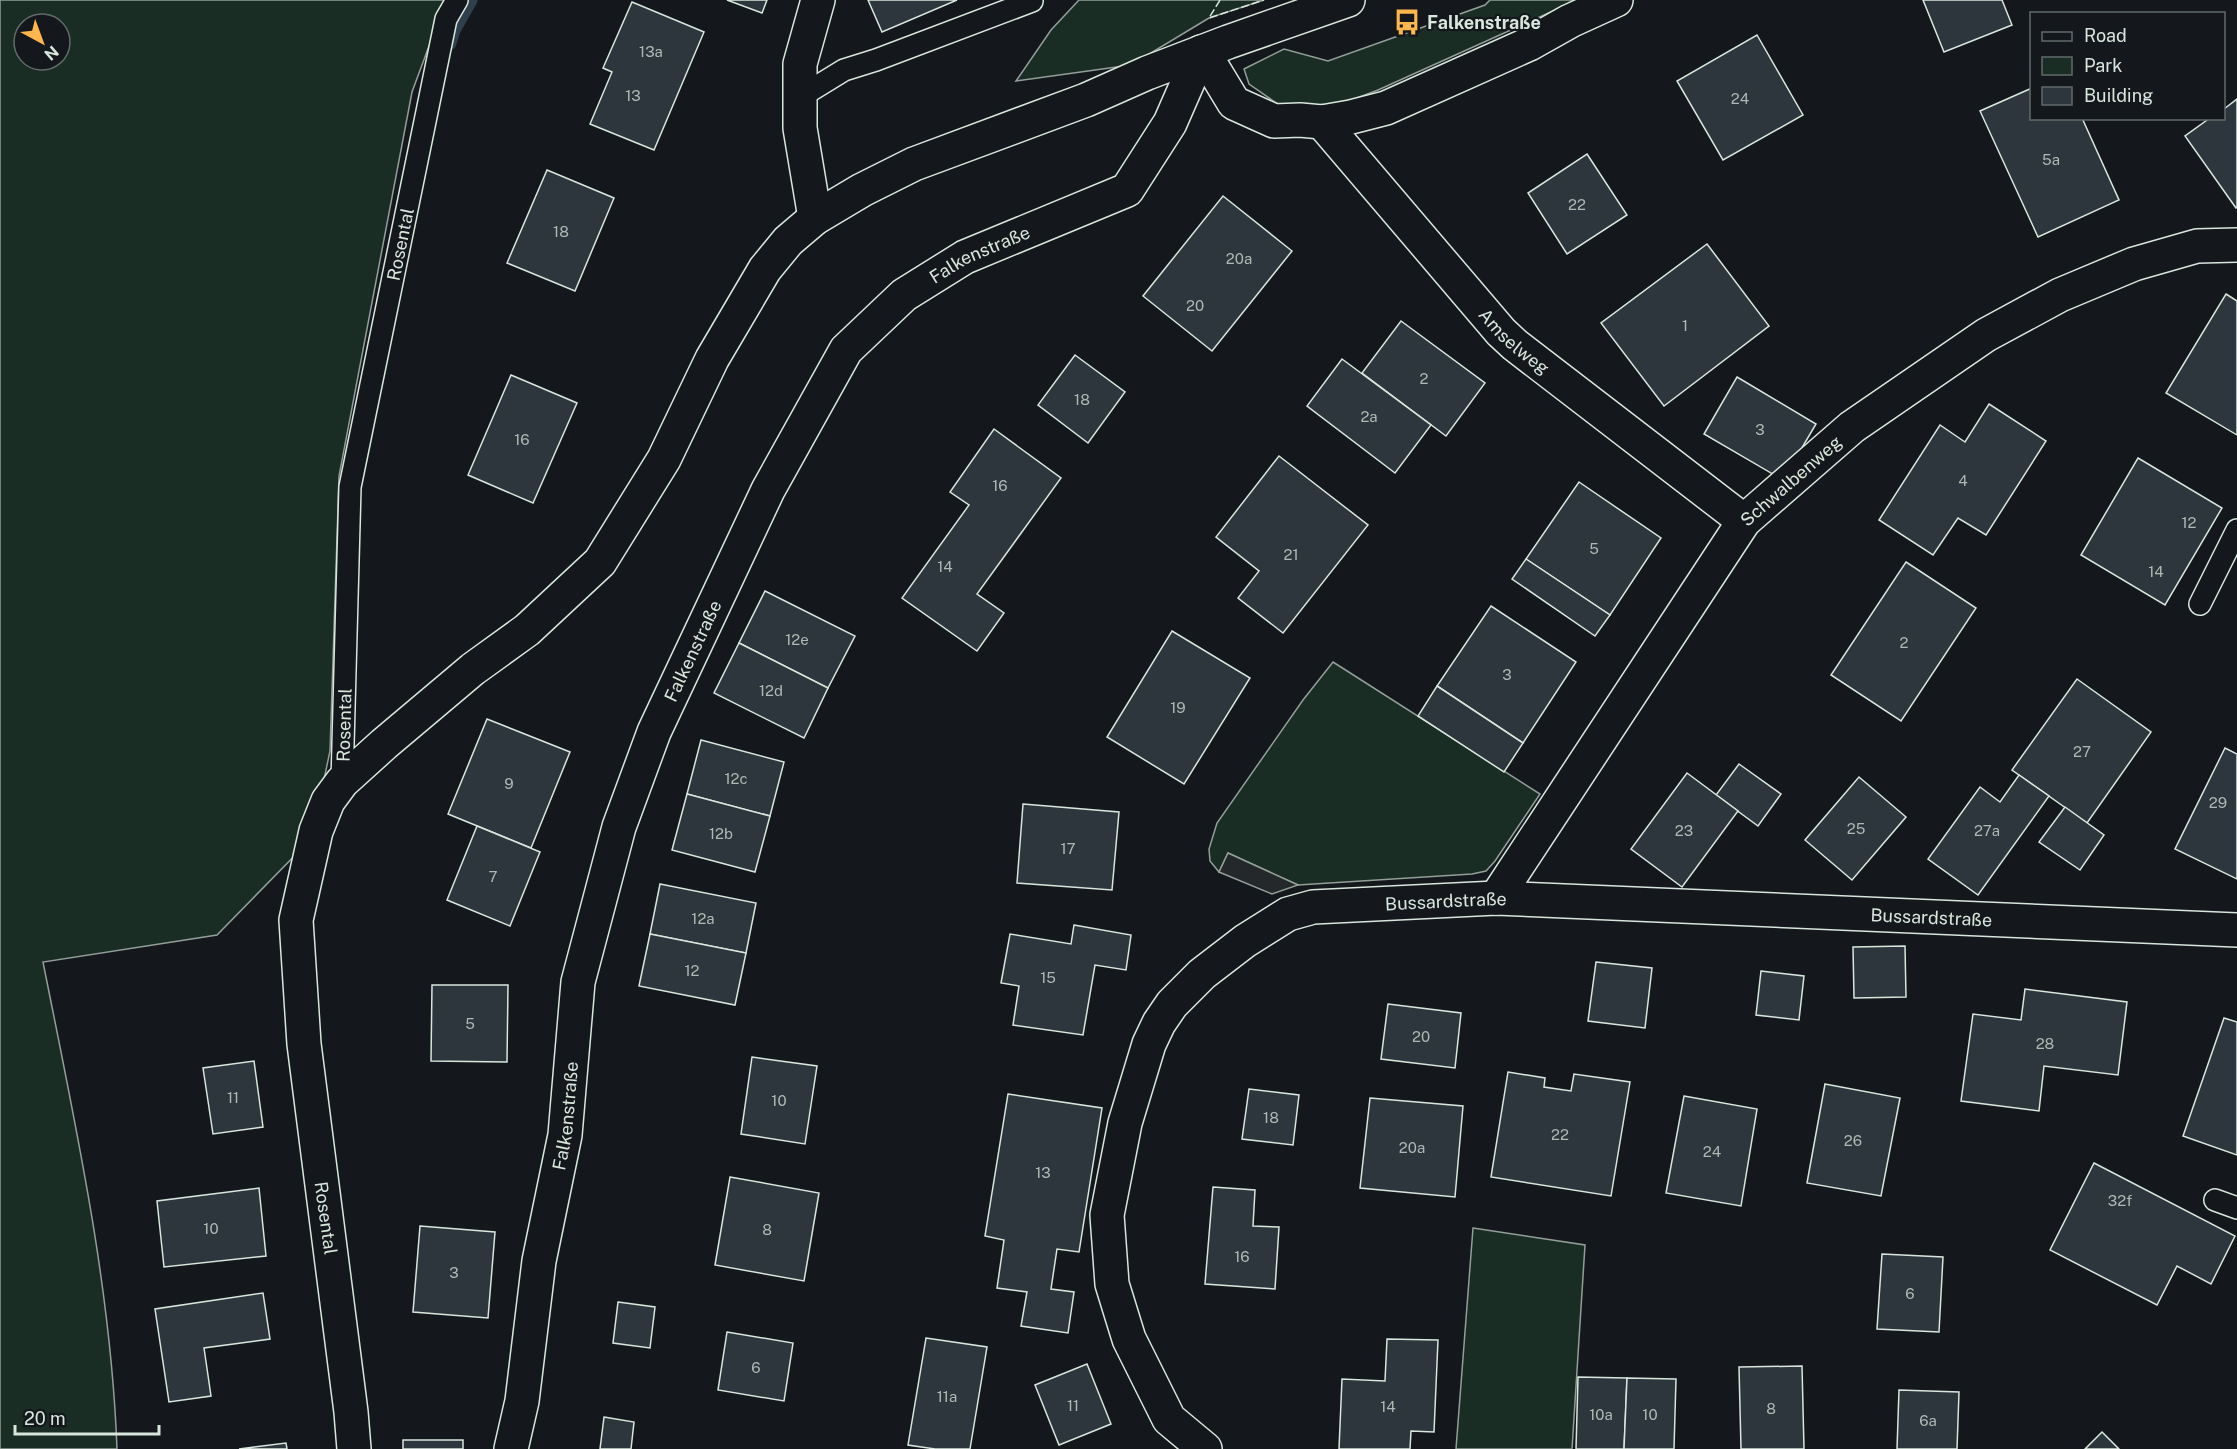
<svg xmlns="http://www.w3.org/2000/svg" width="2237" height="1449" font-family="'Public Sans',sans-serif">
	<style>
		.green { fill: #1a2d24; stroke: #939e99; stroke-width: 1.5; fill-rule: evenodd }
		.parking { fill: #24282b; stroke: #939e99; stroke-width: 1.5 }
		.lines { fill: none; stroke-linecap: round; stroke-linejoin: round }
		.stream { stroke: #2f3f4d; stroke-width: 15 }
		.building { fill: #2c363c; stroke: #d8e6dc; stroke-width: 1.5 }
		.service-casing { stroke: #d8e6dc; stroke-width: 24 }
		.minor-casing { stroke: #d8e6dc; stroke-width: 36 }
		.service { stroke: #14181c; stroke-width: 21 }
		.minor { stroke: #14181c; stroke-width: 33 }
		.fence { stroke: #d8e6dc; stroke-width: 1.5; stroke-dasharray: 8 3; stroke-linecap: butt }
		.labels { text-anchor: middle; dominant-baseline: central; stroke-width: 4.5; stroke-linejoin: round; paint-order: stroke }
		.number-label { font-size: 15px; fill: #adbab4 }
		.poi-label { font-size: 18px; font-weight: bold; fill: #d8e6dc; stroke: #14181c; text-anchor: start }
		.street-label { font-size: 18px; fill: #d8e6dc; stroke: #14181c }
	</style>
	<rect width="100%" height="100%" fill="#14181c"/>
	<!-- green -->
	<g class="green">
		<path d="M 0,0 L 446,0 L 412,92 L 339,476 L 330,751 L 315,822 L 308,842 L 217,935 L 43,962 C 75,1123 111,1285 117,1449 L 0,1449 ZM 24,24 L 60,24 L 60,60 L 24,60 Z"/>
		<path d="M 1079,0 L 1264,0 L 1209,18 L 1131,65 L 1016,81 L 1051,30 Z"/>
		<path d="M 1490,0 L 1577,0 L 1378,90 L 1320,112 L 1285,109 L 1249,84 L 1244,69 L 1284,49 L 1328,61 L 1485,5 Z"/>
		<path d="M 1333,662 L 1540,794 L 1495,861 L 1486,871 L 1472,874 L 1298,885 L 1228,853 L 1219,872 L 1210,861 L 1209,849 L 1217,823 L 1303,700 Z"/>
		<path d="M 1473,1228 L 1585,1245 L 1572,1449 L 1456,1449 Z"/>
	</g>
	<!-- parking -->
	<path class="parking" d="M 1228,853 L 1298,885 L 1272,894 L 1219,872 Z"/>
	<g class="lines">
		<!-- stream -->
		<path class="stream" d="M 449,43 L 453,30 L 470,0"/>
	</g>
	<!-- building -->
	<g class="building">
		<path d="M 727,0 L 767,0 L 762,13 Z"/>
		<path d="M 868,0 L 957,0 L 882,32 Z"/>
		<path d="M 1923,0 L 2002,0 L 2012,25 L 1944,52 Z"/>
		<path d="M 632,2 L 704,32 L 654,150 L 590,124 L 612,72 L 603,68 Z"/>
		<path d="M 1757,35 L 1803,115 L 1723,160 L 1677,81 Z"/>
		<path d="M 2032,88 L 2032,118 L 2082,118 L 2119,200 L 2038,237 L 1980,111 Z"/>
		<path d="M 2237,99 L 2237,207 L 2236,208 L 2185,136 L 2210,118 L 2224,118 L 2224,109 Z"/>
		<path d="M 1587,154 L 1627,215 L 1567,254 L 1528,193 Z"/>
		<path d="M 547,170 L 614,198 L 575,291 L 507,263 Z"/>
		<path d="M 1223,196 L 1292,251 L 1212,351 L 1143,296 Z"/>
		<path d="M 1707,244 L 1769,326 L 1664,406 L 1601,323 Z"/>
		<path d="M 2226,294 L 2237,301 L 2237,435 L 2166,393 Z"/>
		<path d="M 1401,321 L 1485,383 L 1446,436 L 1362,373 Z"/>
		<path d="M 1075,355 L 1125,392 L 1088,443 L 1038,405 Z"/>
		<path d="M 1342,359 L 1431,425 L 1395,473 L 1307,406 Z"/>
		<path d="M 511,375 L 577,403 L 533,503 L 468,475 Z"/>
		<path d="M 1737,377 L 1816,424 L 1783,480 L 1704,434 Z"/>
		<path d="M 1989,404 L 2046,441 L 1986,535 L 1958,518 L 1933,555 L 1879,520 L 1940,425 L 1965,442 Z"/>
		<path d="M 994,429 L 1061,478 L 977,594 L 1004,613 L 977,651 L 902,598 L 969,505 L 950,492 Z"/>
		<path d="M 1279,456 L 1368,525 L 1283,633 L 1238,598 L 1259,571 L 1216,537 Z"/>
		<path d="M 2138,458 L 2222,508 L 2165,605 L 2081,555 Z"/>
		<path d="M 1579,482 L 1661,538 L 1610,615 L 1526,559 Z"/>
		<path d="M 1526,559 L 1610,615 L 1595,636 L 1512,579 Z"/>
		<path d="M 1906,562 L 1976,608 L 1901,721 L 1831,675 Z"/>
		<path d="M 765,591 L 855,636 L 828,688 L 739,643 Z"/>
		<path d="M 1491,606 L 1576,662 L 1523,743 L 1437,686 Z"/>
		<path d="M 1172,631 L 1250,678 L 1184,784 L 1107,737 Z"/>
		<path d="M 739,643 L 828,688 L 804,738 L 714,693 Z"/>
		<path d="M 2077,679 L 2151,732 L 2087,823 L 2012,770 Z"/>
		<path d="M 1437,686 L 1523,743 L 1504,772 L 1418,716 Z"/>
		<path d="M 487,719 L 570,752 L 531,848 L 448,814 Z"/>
		<path d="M 701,740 L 784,762 L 770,816 L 687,794 Z"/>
		<path d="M 2225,748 L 2237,754 L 2237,879 L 2175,849 Z"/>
		<path d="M 1739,764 L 1781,794 L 1758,826 L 1716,795 Z"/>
		<path d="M 1687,773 L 1738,811 L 1682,887 L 1631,849 Z"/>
		<path d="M 2019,775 L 2049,796 L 1978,895 L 1928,859 L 1980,787 L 2000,802 Z"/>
		<path d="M 1859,777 L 1906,817 L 1852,880 L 1805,840 Z"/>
		<path d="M 687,794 L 770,816 L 755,872 L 672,850 Z"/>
		<path d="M 1023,804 L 1119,812 L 1112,890 L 1017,883 Z"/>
		<path d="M 2065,807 L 2104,835 L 2080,870 L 2039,842 Z"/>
		<path d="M 477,826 L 540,852 L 510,926 L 447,900 Z"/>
		<path d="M 660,884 L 756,903 L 746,953 L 650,934 Z"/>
		<path d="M 1074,925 L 1131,935 L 1126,970 L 1095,965 L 1083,1035 L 1013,1025 L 1019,986 L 1001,983 L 1010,934 L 1071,944 Z"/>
		<path d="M 650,934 L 746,953 L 735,1005 L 639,986 Z"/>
		<path d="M 1905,946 L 1906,997 L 1854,998 L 1853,947 Z"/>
		<path d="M 1596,962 L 1652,968 L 1645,1028 L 1588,1021 Z"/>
		<path d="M 1761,971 L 1804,976 L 1799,1020 L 1756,1015 Z"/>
		<path d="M 432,985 L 508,985 L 507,1062 L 431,1061 Z"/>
		<path d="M 2025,989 L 2127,1002 L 2118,1075 L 2044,1066 L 2039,1111 L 1961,1101 L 1973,1014 L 2021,1020 Z"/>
		<path d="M 1388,1004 L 1461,1013 L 1455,1068 L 1381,1059 Z"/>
		<path d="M 2224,1018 L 2237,1022 L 2237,1155 L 2183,1136 Z"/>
		<path d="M 752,1057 L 817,1066 L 805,1144 L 741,1134 Z"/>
		<path d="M 254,1061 L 263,1127 L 213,1134 L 203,1068 Z"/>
		<path d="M 1508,1072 L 1545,1078 L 1544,1087 L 1571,1091 L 1574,1074 L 1630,1082 L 1611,1196 L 1491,1177 Z"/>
		<path d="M 1825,1084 L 1900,1098 L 1881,1196 L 1807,1183 Z"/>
		<path d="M 1249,1089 L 1299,1095 L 1293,1145 L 1242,1139 Z"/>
		<path d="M 1008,1094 L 1102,1108 L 1079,1252 L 1057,1249 L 1051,1289 L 1074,1292 L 1068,1333 L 1021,1326 L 1027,1292 L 997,1288 L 1004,1240 L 985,1236 Z"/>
		<path d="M 1684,1096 L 1757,1109 L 1741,1206 L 1666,1193 Z"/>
		<path d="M 1370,1098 L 1463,1106 L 1455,1197 L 1360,1188 Z"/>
		<path d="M 2094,1163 L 2235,1236 L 2211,1284 L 2177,1266 L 2157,1305 L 2050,1250 Z"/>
		<path d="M 730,1177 L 819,1193 L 804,1281 L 715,1265 Z"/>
		<path d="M 1213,1187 L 1255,1190 L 1253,1226 L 1279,1227 L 1275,1289 L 1205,1284 Z"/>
		<path d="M 259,1188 L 266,1256 L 164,1267 L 157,1201 Z"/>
		<path d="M 420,1226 L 495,1232 L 488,1318 L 413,1312 Z"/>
		<path d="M 1882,1254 L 1943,1257 L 1939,1332 L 1877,1329 Z"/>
		<path d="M 263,1293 L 270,1339 L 204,1348 L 211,1396 L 169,1402 L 155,1309 Z"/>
		<path d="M 618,1302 L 655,1307 L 650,1348 L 613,1343 Z"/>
		<path d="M 727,1332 L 793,1343 L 784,1401 L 718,1390 Z"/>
		<path d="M 926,1338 L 987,1347 L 970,1449 L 935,1449 L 908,1445 Z"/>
		<path d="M 1387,1339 L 1438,1340 L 1434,1432 L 1411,1431 L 1410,1449 L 1339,1449 L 1342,1379 L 1385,1381 Z"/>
		<path d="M 1087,1364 L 1111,1424 L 1059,1445 L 1035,1385 Z"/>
		<path d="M 1802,1366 L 1804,1449 L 1741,1449 L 1739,1367 Z"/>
		<path d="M 1578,1377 L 1627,1378 L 1624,1449 L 1576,1449 Z"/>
		<path d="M 1627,1378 L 1676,1379 L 1674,1449 L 1624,1449 Z"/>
		<path d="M 1899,1390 L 1959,1392 L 1957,1449 L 1897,1449 Z"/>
		<path d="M 604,1417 L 634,1422 L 631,1449 L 600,1449 Z"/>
		<path d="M 2102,1432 L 2119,1449 L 2085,1449 Z"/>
		<rect x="403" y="1440" width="60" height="9"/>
		<path d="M 286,1443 L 287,1449 L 239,1449 Z"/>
	</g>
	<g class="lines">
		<!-- service casing -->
		<g class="service-casing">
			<g id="service">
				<path d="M 800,97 L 844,70 L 876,60 L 1032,1"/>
				<path d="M 2200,604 L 2237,530"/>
				<path id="s1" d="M 342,782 L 350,487 L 446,19 L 457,0"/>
				<path d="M 2215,1200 L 2237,1208"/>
			</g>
		</g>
		<!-- minor casing -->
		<g class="minor-casing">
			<g id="minor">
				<path id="s2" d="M 1322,122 L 1501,332 L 1515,345 L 1744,521"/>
				<path d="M 815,218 L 800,128 L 800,64 L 818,0"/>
				<path id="s3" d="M 1496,898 L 1744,521 L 1852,427 L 1986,335 L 2060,295 L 2134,264 L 2197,246 L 2237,245"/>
				<path d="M 354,1449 L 351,1412 L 304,1044 L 296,920 L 316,831 L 328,801 L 342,782 L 384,744 L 473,669 L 527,630 L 600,562 L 664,459 L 712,359 L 765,269 L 788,241 L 815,218 L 862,190 L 914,164 L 1086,100 L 1147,73 L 1228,42 L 1348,0"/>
				<path id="s4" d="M 511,1449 L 522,1401 L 539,1261 L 565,1135 L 578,982 L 619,827 L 654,732 L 768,490 L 846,350 L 904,295 L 965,257 L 1127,190 L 1170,123 L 1201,52 L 1208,60 L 1234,103 L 1274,121 L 1300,120 L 1322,122 L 1351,117 L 1386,108 L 1529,44 L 1570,21 L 1616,0"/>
				<path id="s5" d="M 1205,1449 L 1169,1419 L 1129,1339 L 1112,1284 L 1107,1215 L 1125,1123 L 1149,1044 L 1159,1023 L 1172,1004 L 1202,974 L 1245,941 L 1288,914 L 1313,907 L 1496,898 L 2237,930"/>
			</g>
		</g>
		<!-- service -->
		<use href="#service" class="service"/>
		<!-- minor -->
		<use href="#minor" class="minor"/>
		<!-- fence -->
		<path class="fence" d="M 1220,0 L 1209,18 L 1264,0"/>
	</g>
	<!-- icons -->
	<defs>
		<g id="bus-bare" transform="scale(2.07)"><path d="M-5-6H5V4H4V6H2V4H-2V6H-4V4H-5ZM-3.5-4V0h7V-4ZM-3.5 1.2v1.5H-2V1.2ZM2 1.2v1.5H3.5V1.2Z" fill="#ffb74d" stroke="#14181c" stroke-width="2.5" paint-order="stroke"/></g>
	</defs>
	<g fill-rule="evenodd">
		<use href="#bus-bare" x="1407" y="22"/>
	</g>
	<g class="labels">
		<!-- number labels -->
		<g class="number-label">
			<text x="651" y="51">13a</text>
			<text x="633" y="95">13</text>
			<text x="1740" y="98">24</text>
			<text x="2051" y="159">5a</text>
			<text x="1577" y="204">22</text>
			<text x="561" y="231">18</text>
			<text x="1239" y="258">20a</text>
			<text x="1195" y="305">20</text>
			<text x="1685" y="325">1</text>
			<text x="1424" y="378">2</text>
			<text x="1082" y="399">18</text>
			<text x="1369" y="416">2a</text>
			<text x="1760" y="429">3</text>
			<text x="522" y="439">16</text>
			<text x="1963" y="480">4</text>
			<text x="1000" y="485">16</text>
			<text x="2189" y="522">12</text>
			<text x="1594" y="548">5</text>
			<text x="1291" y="554">21</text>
			<text x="945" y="566">14</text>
			<text x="2156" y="571">14</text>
			<text x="797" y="639">12e</text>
			<text x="1904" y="642">2</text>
			<text x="1507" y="674">3</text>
			<text x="771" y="690">12d</text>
			<text x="1178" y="707">19</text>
			<text x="2082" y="751">27</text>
			<text x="736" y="778">12c</text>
			<text x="509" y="783">9</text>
			<text x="2218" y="802">29</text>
			<text x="1856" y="828">25</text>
			<text x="1684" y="830">23</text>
			<text x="1987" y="830">27a</text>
			<text x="721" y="833">12b</text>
			<text x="1068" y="848">17</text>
			<text x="493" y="876">7</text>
			<text x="703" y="918">12a</text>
			<text x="692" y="970">12</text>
			<text x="1048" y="977">15</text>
			<text x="470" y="1023">5</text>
			<text x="1421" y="1036">20</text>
			<text x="2045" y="1043">28</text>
			<text x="233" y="1097">11</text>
			<text x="779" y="1100">10</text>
			<text x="1271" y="1117">18</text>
			<text x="1560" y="1134">22</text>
			<text x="1853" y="1140">26</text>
			<text x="1412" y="1147">20a</text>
			<text x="1712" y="1151">24</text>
			<text x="1043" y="1172">13</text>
			<text x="2120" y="1200">32f</text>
			<text x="211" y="1228">10</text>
			<text x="767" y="1229">8</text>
			<text x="1242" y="1256">16</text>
			<text x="454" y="1272">3</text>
			<text x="1910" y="1293">6</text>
			<text x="756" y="1367">6</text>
			<text x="947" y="1396">11a</text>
			<text x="1073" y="1405">11</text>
			<text x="1388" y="1406">14</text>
			<text x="1771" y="1408">8</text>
			<text x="1601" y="1414">10a</text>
			<text x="1650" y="1414">10</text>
			<text x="1928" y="1420">6a</text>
		</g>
		<!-- poi labels -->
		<g class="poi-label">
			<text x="1427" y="22">Falkenstraße</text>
		</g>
		<!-- street labels -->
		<g class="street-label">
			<text stroke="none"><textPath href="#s1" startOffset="543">Rosental</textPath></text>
			<text stroke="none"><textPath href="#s4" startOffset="1328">Falkenstraße</textPath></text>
			<text stroke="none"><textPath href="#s2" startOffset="292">Amselweg</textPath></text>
			<text stroke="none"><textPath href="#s3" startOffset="513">Schwalbenweg</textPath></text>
			<text stroke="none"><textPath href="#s4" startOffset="824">Falkenstraße</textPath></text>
			<text stroke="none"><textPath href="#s1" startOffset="57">Rosental</textPath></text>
			<text stroke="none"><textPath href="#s5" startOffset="792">Bussardstraße</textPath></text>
			<text stroke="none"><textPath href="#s5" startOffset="1278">Bussardstraße</textPath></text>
			<text stroke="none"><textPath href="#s4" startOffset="338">Falkenstraße</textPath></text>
			<text transform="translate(326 1218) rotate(82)">Rosental</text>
		</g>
	</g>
	<!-- legend -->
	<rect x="2030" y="12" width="195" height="108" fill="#14181c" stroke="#626a69" stroke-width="1.5"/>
	<rect x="2042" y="32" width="30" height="9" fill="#14181c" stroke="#626a69" stroke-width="1.5"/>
	<text x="2084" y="42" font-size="18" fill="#d8e6dc">Road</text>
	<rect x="2042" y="57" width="30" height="18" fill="#1a2d24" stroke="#626a69" stroke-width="1.5"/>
	<text x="2084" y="72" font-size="18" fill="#d8e6dc">Park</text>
	<rect x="2042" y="87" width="30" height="18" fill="#2c363c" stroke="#626a69" stroke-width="1.5"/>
	<text x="2084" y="102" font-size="18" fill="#d8e6dc">Building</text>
	<!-- north arrow -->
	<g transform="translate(42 42) rotate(139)"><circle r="28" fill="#14181c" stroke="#626a69" stroke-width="1.5"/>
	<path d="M0-4.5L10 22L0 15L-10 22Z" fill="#ffb74d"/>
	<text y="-9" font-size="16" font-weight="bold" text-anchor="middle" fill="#d8e6dc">N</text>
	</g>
	<!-- scale -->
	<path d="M15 1425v9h144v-9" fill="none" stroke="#d8e6dc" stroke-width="3"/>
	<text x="24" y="1425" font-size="18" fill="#d8e6dc" stroke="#14181c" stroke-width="4.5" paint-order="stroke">20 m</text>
</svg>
